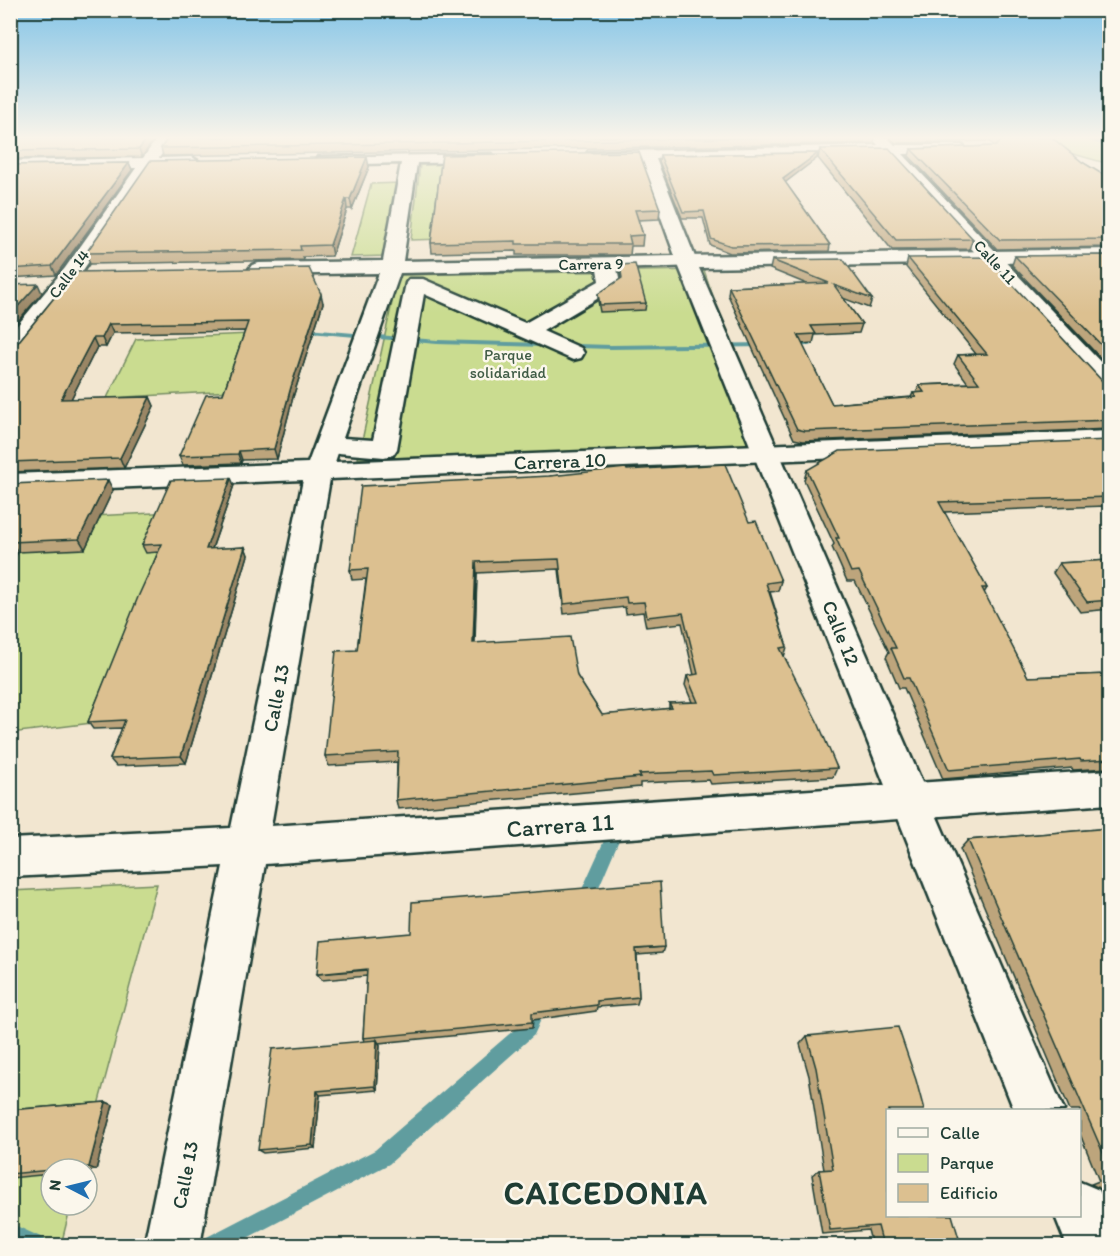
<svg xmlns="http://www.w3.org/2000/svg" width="1120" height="1256" font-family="Itim,sans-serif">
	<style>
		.green { fill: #cadc90; stroke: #748c62; stroke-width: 1.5 }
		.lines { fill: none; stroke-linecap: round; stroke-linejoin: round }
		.stream { fill: #609d9f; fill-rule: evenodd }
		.street-casing { stroke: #1f3d34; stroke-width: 5 }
		.secondary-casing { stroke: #1f3d34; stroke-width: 5 }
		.street { fill: #fbf7ec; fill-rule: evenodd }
		.secondary { fill: #fbf7ec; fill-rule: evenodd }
		.wall { fill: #bda57c; stroke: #1f3d34; stroke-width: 1.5; fill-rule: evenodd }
		.shaded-wall { fill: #9a8665; stroke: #1f3d34; stroke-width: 1.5 }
		.building { fill: #dcc090; stroke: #1f3d34; stroke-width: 1.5; fill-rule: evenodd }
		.labels { text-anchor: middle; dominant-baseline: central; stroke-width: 5; stroke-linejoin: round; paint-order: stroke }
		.far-street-label { font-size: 16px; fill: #1f3d34; stroke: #fbf7ec }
		.far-park-label { font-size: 16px; fill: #415d46; stroke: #fbf7ec }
		.street-label { font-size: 20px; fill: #1f3d34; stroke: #fbf7ec }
		.near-street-label { font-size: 24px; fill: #1f3d34; stroke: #fbf7ec }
		.near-district-label { font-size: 32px; font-weight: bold; letter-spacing: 1.5px; fill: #1f3d34; stroke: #fbf7ec }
	</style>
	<rect width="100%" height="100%" fill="#f2e6d0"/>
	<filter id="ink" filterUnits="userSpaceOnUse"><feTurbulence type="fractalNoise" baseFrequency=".0167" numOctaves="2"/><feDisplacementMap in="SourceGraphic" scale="12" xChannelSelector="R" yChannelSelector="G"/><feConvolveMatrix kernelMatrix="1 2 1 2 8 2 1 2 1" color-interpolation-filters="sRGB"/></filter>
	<g filter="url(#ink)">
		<!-- green -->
		<g class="green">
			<path d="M 1049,137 L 1109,137 L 1109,164 L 1070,153 Z"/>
			<path d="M 449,164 L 444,239 L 411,240 L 420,165 Z"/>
			<path d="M 401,183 L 386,256 L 351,257 L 371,184 Z"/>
			<path d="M 704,270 L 764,446 L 358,459 L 398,275 Z"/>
			<path d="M 250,334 L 232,391 L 107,398 L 136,339 Z"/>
			<path d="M 174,512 L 116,720 L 11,733 L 10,520 Z"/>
			<path d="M 157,884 L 81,1169 L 51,1169 L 51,1205 L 71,1205 L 61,1245 L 11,1245 L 10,891 Z"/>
		</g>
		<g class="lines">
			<!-- stream -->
			<g class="stream">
				<path d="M 1078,137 L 1086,137 L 1110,144 L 1110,148 Z"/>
				<path d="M 10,264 L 78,272 L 82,274 L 78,276 L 10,268 Z"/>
				<path d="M 295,328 L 437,340 L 611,345 L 766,343 L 770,345 L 766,347 L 611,349 L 437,344 L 298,332 L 294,330 Z"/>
				<path d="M 784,342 L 809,342 L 813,344 L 809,346 L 784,346 Z"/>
				<path d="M 618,819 L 623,821 L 625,826 L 590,908 L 584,911 L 578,908 L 576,903 L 578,898 L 613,821 Z"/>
				<path d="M 534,1006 L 540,1009 L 543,1015 L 534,1035 L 389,1164 L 232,1246 L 200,1246 L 203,1239 L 375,1150 L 522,1023 L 528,1009 Z"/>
				<path d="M 10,1223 L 45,1239 L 48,1246 L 14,1246 L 10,1244 Z"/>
			</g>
			<!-- street casing -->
			<g class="street-casing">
				<g id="street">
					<path d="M 158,137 L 174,137 L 159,158 L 192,157 L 200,162 L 192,167 L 153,168 L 79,276 L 18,354 L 10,356 L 10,334 L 65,268 L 136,168 L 10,171 L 10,161 L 143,158 Z"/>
					<path d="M 875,137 L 887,137 L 895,145 L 962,145 L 965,148 L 962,151 L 957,153 L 903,154 L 1110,372 L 1110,394 L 1101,392 L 886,154 L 656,159 L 697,262 L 694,266 L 617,269 L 620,283 L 617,287 L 543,331 L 581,348 L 584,353 L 581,358 L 573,360 L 424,294 L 397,449 L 393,455 L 384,457 L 338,453 L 335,462 L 1110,431 L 1110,447 L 330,479 L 271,826 L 1110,770 L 1110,804 L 265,864 L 200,1246 L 144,1246 L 223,866 L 10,877 L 10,839 L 231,828 L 303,480 L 10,492 L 10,474 L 308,463 L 379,273 L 259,275 L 252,273 L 249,269 L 252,265 L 259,263 L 383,261 L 401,163 L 324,165 L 316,160 L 318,157 L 492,154 L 494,157 L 486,162 L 417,163 L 403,261 L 675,256 L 640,159 L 594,160 L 588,158 L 586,155 L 588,152 L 878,145 L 873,139 ZM 597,269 L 599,281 L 525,323 L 423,279 L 409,279 L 406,283 L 373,440 L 343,438 L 400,273 Z"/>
				</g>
			</g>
			<!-- secondary casing -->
			<g class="secondary-casing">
				<g id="secondary">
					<path d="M 1110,249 L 1110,261 L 699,268 L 1064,1110 L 1014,1110 L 677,262 L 680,258 L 687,256 Z"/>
					<path d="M 1080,1182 L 1099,1190 L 1110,1214 L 1110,1246 L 1067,1246 L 1055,1216 L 1080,1216 Z"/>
				</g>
			</g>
			<!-- street -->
			<use href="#street" class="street"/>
			<!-- secondary -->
			<use href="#secondary" class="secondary"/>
		</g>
		<!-- wall -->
		<g class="wall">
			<path d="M 10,137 L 156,137 L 142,157 L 10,159 Z"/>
			<path d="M 169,137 L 875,137 L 874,143 L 163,156 L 161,148 Z"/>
			<path d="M 889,137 L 1051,137 L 1082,162 L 1105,176 L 1110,176 L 1110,247 L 997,249 L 909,156 L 911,149 L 995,146 L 989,141 L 896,143 Z"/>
			<path d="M 820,149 L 973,239 L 969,249 L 892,250 L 818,158 Z"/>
			<path d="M 818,153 L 817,158 L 785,182 L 830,245 L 829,251 L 730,253 L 710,245 L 703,218 L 682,218 L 659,161 L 660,155 Z"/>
			<path d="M 442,155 L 660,209 L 659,219 L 638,220 L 643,235 L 642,246 L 631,246 L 630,255 L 516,255 L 516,251 L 432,253 L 431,243 Z"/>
			<path d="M 129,163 L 132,170 L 56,275 L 10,278 L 10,165 Z"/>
			<path d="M 369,167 L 352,209 L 347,209 L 332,256 L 303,257 L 304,260 L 90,264 L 86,253 Z"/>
			<path d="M 1110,255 L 1110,368 L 1012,265 L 1015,256 Z"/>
			<path d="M 908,258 L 1105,384 L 1110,385 L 1110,429 L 803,441 L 794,439 L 728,295 L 729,287 L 807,284 L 770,269 L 772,260 L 872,299 L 869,308 L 843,298 L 862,324 L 859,333 L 815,335 L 813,343 L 802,344 L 832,404 L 911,397 L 913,393 L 916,393 L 919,385 L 968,383 L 954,364 L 958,355 L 976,354 L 906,267 Z"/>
			<path d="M 620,265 L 646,303 L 645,310 L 600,312 L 598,301 L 598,294 L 621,279 Z"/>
			<path d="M 75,272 L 323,303 L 293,397 L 277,459 L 242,460 L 241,463 L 183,465 L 179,456 L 223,394 L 245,331 L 113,333 L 106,347 L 97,347 L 71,399 L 150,397 L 154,406 L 124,468 L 10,472 L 10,347 L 15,346 Z"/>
			<path d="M 1110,440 L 1110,513 L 1105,506 L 944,512 L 987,588 L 984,593 L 1028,677 L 1110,674 L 1110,768 L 1073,770 L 1072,768 L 943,779 L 904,688 L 899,688 L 886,657 L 889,652 L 855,581 L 847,581 L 832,547 L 834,544 L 804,480 L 807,470 Z"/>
			<path d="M 627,470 L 749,522 L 781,581 L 778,591 L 770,592 L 787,647 L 784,657 L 837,768 L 833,777 L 711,784 L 709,780 L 640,783 L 640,787 L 398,809 L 396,800 L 397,762 L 329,766 L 325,756 L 357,650 L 366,579 L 352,580 L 350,570 L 550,476 ZM 559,569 L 564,614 L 625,607 L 626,614 L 643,612 L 646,627 L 682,623 L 694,675 L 687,676 L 685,685 L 692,702 L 669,703 L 669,709 L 602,715 L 577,676 L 475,643 L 477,573 Z"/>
			<path d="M 10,484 L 113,490 L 85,549 L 18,552 L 10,565 Z"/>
			<path d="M 234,485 L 212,549 L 245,547 L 248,555 L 186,763 L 116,766 L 110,759 L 122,728 L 93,729 L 88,722 L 158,552 L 146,553 L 142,545 Z"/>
			<path d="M 1110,560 L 1110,609 L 1080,612 L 1053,573 L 1059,563 Z"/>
			<path d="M 1110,828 L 1110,1208 L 1101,1189 L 1091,1184 L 1099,1181 L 1080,1134 L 1080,1110 L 1070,1110 L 960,849 L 968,840 Z"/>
			<path d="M 664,947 L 662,953 L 637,955 L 639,997 L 637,1004 L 597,1007 L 596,1011 L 533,1020 L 532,1028 L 379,1043 L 380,1045 L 377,1090 L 320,1095 L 315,1148 L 263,1153 L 258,1150 L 364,1041 L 363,1038 L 367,976 L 322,980 L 317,974 Z"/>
			<path d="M 807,1036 L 888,1110 L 961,1245 L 872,1245 L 868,1230 L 822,1234 L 812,1175 L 819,1170 L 824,1170 L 809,1076 L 800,1044 Z"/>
			<path d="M 106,1102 L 113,1105 L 96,1170 L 87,1171 L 87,1169 L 51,1169 L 51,1174 L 10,1178 L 10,1110 Z"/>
		</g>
		<!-- shaded-wall -->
		<g class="shaded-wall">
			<path d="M 148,137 L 156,137 L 142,157 L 139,149 Z"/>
			<path d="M 818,153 L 817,158 L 782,185 L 783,179 Z"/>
			<path d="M 367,157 L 369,167 L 352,209 L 350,199 Z"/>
			<path d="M 129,163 L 132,170 L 56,275 L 52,266 Z"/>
			<path d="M 346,199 L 347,209 L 332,256 L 330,245 Z"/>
			<path d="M 38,284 L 42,293 L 10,330 L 10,315 Z"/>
			<path d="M 321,294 L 323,303 L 293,397 L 277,459 L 274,449 L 291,387 Z"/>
			<path d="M 109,324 L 113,333 L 106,347 L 102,338 Z"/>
			<path d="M 93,338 L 97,347 L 66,409 L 61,399 Z"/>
			<path d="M 150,397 L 154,406 L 124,468 L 120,458 Z"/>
			<path d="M 239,451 L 242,460 L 241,463 L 238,454 Z"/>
			<path d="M 231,478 L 234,485 L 209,557 L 206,549 Z"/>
			<path d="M 108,480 L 113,490 L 85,549 L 79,539 Z"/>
			<path d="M 11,542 L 18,552 L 10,565 L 10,543 Z"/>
			<path d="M 245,547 L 248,555 L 186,763 L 181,756 Z"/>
			<path d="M 476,562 L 477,573 L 474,653 L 473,643 Z"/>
			<path d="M 377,1040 L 380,1045 L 377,1090 L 375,1086 Z"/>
			<path d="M 317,1091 L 320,1095 L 315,1148 L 312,1145 Z"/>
			<path d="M 106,1102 L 113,1105 L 96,1170 L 89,1167 Z"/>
		</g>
		<!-- building -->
		<g class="building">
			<path d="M 10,137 L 148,137 L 139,149 L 10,151 Z"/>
			<path d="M 169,137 L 794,137 L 161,148 Z"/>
			<path d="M 996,137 L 1051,137 L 1082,162 L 1105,176 L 1110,176 L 1110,239 L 1000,240 L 911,149 L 996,146 L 1001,141 Z"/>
			<path d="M 889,148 L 973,239 L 896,240 L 820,149 Z"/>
			<path d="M 639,152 L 660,209 L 635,210 L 643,235 L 629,236 L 631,244 L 516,244 L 516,241 L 431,243 L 442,155 Z"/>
			<path d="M 818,153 L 783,179 L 830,245 L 731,246 L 711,239 L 704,211 L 683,212 L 660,155 Z"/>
			<path d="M 367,157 L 350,199 L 346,199 L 330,245 L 300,246 L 301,250 L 86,253 L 150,161 Z"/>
			<path d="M 129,163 L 52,266 L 10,269 L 10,165 Z"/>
			<path d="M 1110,255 L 1110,354 L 1015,256 Z"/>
			<path d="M 987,257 L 1105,384 L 1110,385 L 1110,420 L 805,431 L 797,429 L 729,287 L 829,283 L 772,260 L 843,259 L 872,299 L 834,285 L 862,324 L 811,326 L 816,334 L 798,335 L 832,404 L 916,397 L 913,393 L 924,392 L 919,385 L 979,383 L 958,355 L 987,354 L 908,258 Z"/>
			<path d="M 635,264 L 646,303 L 600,305 L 598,294 L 622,278 L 620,265 Z"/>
			<path d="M 309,268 L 321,294 L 291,387 L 274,449 L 239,451 L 238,454 L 179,456 L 206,395 L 223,394 L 248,322 L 109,324 L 102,338 L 93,338 L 61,399 L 150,397 L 120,458 L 10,462 L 10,347 L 15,346 L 75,272 Z"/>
			<path d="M 38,284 L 10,315 L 10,285 Z"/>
			<path d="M 1110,440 L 1110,497 L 939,502 L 987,588 L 982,588 L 1028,677 L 1110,674 L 1110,759 L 1081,761 L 1080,759 L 949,770 L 909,678 L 904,678 L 891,648 L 896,648 L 859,571 L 851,572 L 836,538 L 839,538 L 807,470 L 840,451 Z"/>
			<path d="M 725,464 L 749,522 L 756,521 L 781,581 L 766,583 L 787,647 L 780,648 L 819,725 L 837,768 L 713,775 L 711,771 L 639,774 L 641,777 L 396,800 L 398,752 L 325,756 L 336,651 L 357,650 L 368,569 L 350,570 L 361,486 L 550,476 L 626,468 L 627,470 ZM 559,559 L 564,604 L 626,597 L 627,603 L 644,602 L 647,617 L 683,613 L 698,674 L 687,676 L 698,702 L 669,703 L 672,708 L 602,715 L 577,676 L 570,637 L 473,643 L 476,562 Z"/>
			<path d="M 231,478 L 206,549 L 245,547 L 181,756 L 110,759 L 125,720 L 88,722 L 138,597 L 162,544 L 142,545 L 171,480 Z"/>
			<path d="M 108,480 L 79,539 L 11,542 L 10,543 L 10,484 Z"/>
			<path d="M 1110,560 L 1110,600 L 1087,602 L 1059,563 Z"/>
			<path d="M 1110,828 L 1110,1169 L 968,840 Z"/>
			<path d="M 660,882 L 664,947 L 636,949 L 639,997 L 597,1001 L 597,1005 L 532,1013 L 532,1022 L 363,1038 L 367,969 L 317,974 L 320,941 L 411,933 L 412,902 Z"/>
			<path d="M 898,1027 L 916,1080 L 924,1110 L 888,1110 L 888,1215 L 952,1215 L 961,1245 L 883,1245 L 878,1226 L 830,1230 L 819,1170 L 833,1169 L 816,1068 L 807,1036 Z"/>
			<path d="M 377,1040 L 375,1086 L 317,1091 L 312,1145 L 258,1150 L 272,1049 Z"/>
			<path d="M 106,1102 L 89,1167 L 64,1169 L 51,1169 L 51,1170 L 10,1174 L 10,1110 Z"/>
		</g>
	</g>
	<!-- sky -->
	<linearGradient id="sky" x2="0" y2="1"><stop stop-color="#83c4e7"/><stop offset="0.44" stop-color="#f9f4ea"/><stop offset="1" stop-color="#f9f4ea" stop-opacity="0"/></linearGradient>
	<rect width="1120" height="313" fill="url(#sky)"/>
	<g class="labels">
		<!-- far-street labels -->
		<g class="far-street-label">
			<text transform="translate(995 262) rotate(47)">Calle 11</text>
			<text transform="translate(591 264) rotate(-1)">Carrera 9</text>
			<text transform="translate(69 274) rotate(-53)">Calle 14</text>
		</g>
		<!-- far-park labels -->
		<g class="far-park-label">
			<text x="508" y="354">Parque<tspan x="508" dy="18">solidaridad</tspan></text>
		</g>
		<!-- street labels -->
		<g class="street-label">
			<text transform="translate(560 461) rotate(-2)">Carrera 10</text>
			<text transform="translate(841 633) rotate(68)">Calle 12</text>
			<text transform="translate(276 698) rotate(-79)">Calle 13</text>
			<text transform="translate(185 1175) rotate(-79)">Calle 13</text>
		</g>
		<!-- near-street labels -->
		<g class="near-street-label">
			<text transform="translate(560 825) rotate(-4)">Carrera 11</text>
		</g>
		<!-- near-district labels -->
		<g class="near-district-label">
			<text x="606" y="1193">CAICEDONIA</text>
		</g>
	</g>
	<!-- margin -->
	<rect width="1120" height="1256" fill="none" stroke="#fbf7ec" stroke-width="36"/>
	<rect x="18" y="18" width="1084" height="1220" fill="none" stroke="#1f3d34" stroke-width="2" filter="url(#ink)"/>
	<!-- legend -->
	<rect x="886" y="1109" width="195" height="108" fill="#fbf7ec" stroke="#a3ada2" stroke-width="1.5"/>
	<rect x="898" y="1128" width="30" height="9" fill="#fbf7ec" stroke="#a3ada2" stroke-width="1.5"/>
	<text x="940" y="1139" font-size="18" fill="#1f3d34">Calle</text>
	<rect x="898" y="1154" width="30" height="18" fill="#cadc90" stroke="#a3ada2" stroke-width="1.5"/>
	<text x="940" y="1169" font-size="18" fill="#1f3d34">Parque</text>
	<rect x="898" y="1184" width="30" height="18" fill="#dcc090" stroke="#a3ada2" stroke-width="1.5"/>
	<text x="940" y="1199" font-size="18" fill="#1f3d34">Edificio</text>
	<!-- north arrow -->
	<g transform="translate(69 1187) rotate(277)"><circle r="28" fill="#fbf7ec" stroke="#a3ada2" stroke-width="1.5"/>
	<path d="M0-4.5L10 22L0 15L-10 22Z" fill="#1f6fb2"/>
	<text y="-9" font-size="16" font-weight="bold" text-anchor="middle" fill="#1f3d34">N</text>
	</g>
</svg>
